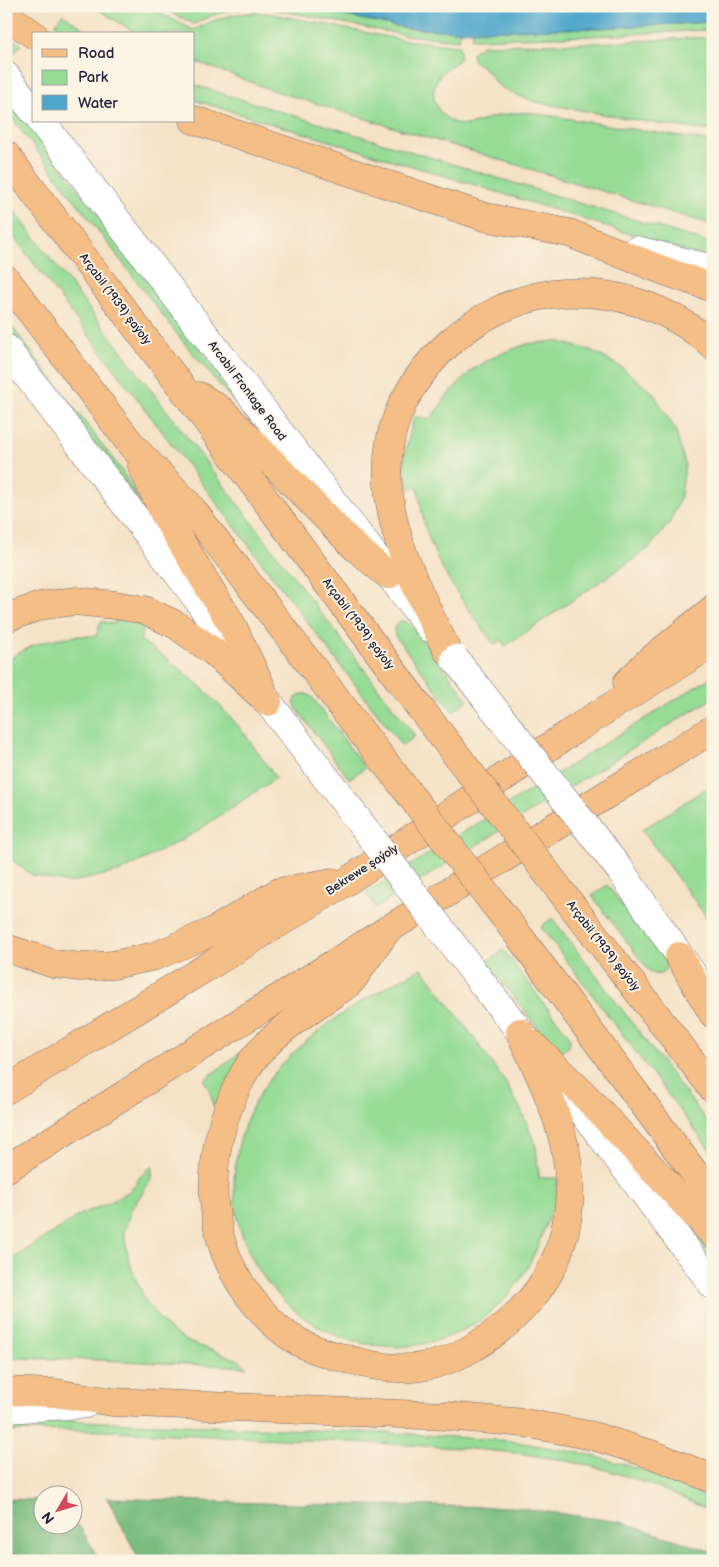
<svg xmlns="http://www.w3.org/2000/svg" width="719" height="1567" font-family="'Balsamiq Sans',sans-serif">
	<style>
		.green { fill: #96dc95; stroke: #5c7f68 }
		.forest { fill: #78bc7e; stroke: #4d6f5c }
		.water { fill: #4ea6cb; stroke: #386483 }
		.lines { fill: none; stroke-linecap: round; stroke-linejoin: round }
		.minor-casing { stroke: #6c656c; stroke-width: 29 }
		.major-casing { stroke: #6c656c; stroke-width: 29 }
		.minor { stroke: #fff; stroke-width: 28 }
		.major { stroke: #f6be87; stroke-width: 28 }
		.minor-bridge-casing { stroke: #6c656c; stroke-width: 29; stroke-linecap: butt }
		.major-bridge-casing { stroke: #6c656c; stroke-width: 29; stroke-linecap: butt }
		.minor-bridge { stroke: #fff; stroke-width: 28 }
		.major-bridge { stroke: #f6be87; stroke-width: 28 }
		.labels { text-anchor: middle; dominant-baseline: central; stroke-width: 4; stroke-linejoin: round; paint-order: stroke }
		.street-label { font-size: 12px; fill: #22223b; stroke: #fcf5e5 }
	</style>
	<rect width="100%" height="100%" fill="#fcf5e5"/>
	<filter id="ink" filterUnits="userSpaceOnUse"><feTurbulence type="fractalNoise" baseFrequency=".02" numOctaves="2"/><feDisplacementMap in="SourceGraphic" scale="10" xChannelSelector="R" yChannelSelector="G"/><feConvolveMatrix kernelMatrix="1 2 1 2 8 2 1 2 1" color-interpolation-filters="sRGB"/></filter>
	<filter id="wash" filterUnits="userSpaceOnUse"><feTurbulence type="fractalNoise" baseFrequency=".0096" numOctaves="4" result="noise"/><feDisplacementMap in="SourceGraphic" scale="20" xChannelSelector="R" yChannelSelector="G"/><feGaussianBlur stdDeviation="1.12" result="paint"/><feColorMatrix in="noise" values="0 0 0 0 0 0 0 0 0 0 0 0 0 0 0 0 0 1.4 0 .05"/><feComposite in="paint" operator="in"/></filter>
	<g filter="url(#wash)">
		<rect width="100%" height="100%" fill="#f5e2c6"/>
		<!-- green -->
		<g class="green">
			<path d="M 93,6 L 145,6 L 194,30 C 220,16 238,12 267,13 L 403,40 L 459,46 C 459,50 462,56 458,60 C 452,67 443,69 438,78 C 425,98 442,124 465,125 C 474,125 482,120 490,118 C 504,114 518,112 533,113 L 713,142 L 713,225 L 275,91 L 194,61 L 194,34 L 137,34 Z"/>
			<path d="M 157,6 L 182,6 L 196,12 L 211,6 L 297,6 L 406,28 L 460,31 L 459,40 L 404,35 L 268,8 C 240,7 218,11 194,24 Z"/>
			<path d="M 63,14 L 91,34 L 69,34 L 55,24 Z"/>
			<path d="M 713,22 L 713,30 L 706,30 L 593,36 L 472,39 L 472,31 L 599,28 Z"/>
			<path d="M 6,34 L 21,45 L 10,57 L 6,52 Z"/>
			<path d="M 713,37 L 713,131 L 664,125 L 536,102 C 523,97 506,92 496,83 C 492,80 490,74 486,70 C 479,63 472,64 472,53 L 482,45 L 593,43 Z"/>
			<path d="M 194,85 L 713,244 L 713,260 L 491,190 L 194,100 Z"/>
			<path d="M 6,94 L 272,443 L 270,445 L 180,338 L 6,110 Z"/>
			<path d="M 6,200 L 415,736 L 402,746 L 6,227 Z"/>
			<path d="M 6,319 L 120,468 L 143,506 L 6,338 Z"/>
			<path d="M 555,341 L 590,350 L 621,367 L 653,393 L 675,429 L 685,464 L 681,496 L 669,524 L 647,550 L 505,646 L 501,640 L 494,645 C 468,607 437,571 425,526 C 422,513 420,500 418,488 L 403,488 C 401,463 408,441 414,417 L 430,419 L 449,393 L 472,370 L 497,355 L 527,344 Z"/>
			<path d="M 117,616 L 145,624 L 140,640 C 175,663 205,688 233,720 C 249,738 262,759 276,778 L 191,835 L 122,871 L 68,883 L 32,875 L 6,856 L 6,662 C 33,640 63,635 96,636 L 101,621 L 114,624 Z"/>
			<path d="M 400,621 L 406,621 L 411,625 L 468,700 L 453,712 L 395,636 C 393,629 394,626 400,621 Z"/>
			<path d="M 713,676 L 713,698 L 376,908 L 366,893 Z"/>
			<path d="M 301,694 L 307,694 L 312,697 L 365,768 L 349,779 L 297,709 L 294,703 L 296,698 Z"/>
			<path d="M 713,784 L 713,926 L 642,830 Z"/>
			<path d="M 607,885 L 665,960 C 669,972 660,978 650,972 L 592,896 Z"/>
			<path d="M 552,918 L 713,1129 L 713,1154 L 541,927 Z"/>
			<path d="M 503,950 L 569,1036 C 573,1048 564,1054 553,1048 L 487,962 Z"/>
			<path d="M 422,968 L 474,1038 L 505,1082 L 521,1110 L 536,1147 L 539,1178 L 558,1178 L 557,1214 L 550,1212 C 538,1249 524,1284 494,1309 C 390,1398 237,1318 234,1187 C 234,1150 245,1114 266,1084 C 305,1031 365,998 422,968 Z"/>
			<path d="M 241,1052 L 244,1055 L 217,1104 L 213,1106 L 211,1094 L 204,1080 Z"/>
			<path d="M 152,1166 L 152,1178 L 131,1210 L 124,1232 L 129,1262 L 145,1301 L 166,1327 L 186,1341 L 239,1360 L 247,1367 L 102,1360 L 6,1358 L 6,1263 L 81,1214 L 109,1203 L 130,1191 L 140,1177 Z"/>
			<path d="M 685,1218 L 713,1248 L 713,1262 L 681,1221 Z"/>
			<path d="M 56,1420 L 409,1434 L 511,1441 L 586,1454 L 626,1465 L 654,1474 L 713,1500 L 713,1512 C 670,1492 628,1474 582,1464 C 536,1454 490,1450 444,1447 C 382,1443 320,1441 259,1438 C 175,1435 90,1427 6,1432 L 6,1421 Z"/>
		</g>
		<!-- forest -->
		<g class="forest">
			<path d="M 107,1498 L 291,1504 L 513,1507 L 621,1522 L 713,1552 L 713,1561 L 140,1561 Z"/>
			<path d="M 6,1499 L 42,1500 L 42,1524 L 72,1524 L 73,1522 L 80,1527 L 100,1561 L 6,1561 Z"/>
		</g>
		<!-- water -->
		<path class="water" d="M 297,6 L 713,6 L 713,22 L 599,28 L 456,31 L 406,28 Z"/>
	</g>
	<g filter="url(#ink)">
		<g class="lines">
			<!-- minor casing -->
			<g class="minor-casing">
				<g id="minor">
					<path d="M 6,76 L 34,112"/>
					<path d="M 41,121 L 430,628"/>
					<path d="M 637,250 L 713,269"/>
					<path d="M 6,348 L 198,600 L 268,702 L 314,762"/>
					<path d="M 620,870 L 693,975"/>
					<path d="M 482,983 L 535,1051"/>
					<path d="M 574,1100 L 713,1285"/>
					<path d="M 6,1409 L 85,1404"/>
				</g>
			</g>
			<!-- major casing -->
			<g class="major-casing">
				<g id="major">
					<path d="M 6,15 L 34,35"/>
					<path d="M 194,120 L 485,217 L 569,233 L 662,270 L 713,288"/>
					<path d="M 6,155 L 180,385 L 418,705"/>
					<path d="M 6,279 L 133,447 L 188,504 L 363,734"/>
					<path d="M 199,396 L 221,410 L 356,548 L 388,575"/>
					<path d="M 142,466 L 164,514 L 232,625 L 262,689"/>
					<path d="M 6,618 L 40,606 L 75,601 L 115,605 L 145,610 L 176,625 L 214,652 L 268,702"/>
					<path d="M 447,650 C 416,587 377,515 390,442 C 403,369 479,302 553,294 C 611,288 670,306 713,346"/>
					<path d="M 627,683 L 647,663 L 713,609"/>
					<path d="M 586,924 L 713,1089"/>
					<path d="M 387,930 C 379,942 371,953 362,965 C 359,970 355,977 350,982 C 343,989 332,994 324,1000 C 292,1022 258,1044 241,1079 C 203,1153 201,1242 258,1307 C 269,1320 282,1333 297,1341 C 313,1350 330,1355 347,1359 C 371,1366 396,1371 420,1367 C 456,1363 495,1336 520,1311 C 559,1273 575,1219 568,1166 C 562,1118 540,1076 520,1032"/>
					<path d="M 522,940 L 713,1198"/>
					<path d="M 6,948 L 54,964 L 81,967 L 113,965 L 155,956 L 214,931 L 279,892 L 332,882"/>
					<path d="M 679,956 L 713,1014"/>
					<path d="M 532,1044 L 588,1099 L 713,1234"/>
					<path d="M 6,1090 L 349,880 L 591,719 L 713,643"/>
					<path d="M 6,1169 L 387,930 L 713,729"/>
					<path d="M 6,1391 L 55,1393 L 112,1402 L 447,1416 L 525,1423 L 593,1436 L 654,1455 L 713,1479"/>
				</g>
			</g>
			<!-- minor -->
			<use href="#minor" class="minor"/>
			<!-- major -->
			<use href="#major" class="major"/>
			<!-- minor-bridge casing -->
			<g class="minor-bridge-casing">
				<g id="minor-bridge">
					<path d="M 455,659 L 620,870"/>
					<path d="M 314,762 L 482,983"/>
				</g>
			</g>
			<!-- major-bridge casing -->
			<g class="major-bridge-casing">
				<g id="major-bridge">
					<path d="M 418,705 L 586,924"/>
					<path d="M 363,734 L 522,940"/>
				</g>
			</g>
			<!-- minor-bridge -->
			<use href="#minor-bridge" class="minor-bridge"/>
			<!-- major-bridge -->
			<use href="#major-bridge" class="major-bridge"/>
		</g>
	</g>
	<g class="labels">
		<!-- street labels -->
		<g class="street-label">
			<text transform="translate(115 299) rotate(53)">Arçabil (1939) şaýoly</text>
			<text transform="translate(247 391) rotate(53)">Arcabil Frontage Road</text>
			<text transform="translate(358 624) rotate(53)">Arçabil (1939) şaýoly</text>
			<text transform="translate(362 870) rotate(-33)">Bekrewe şaýoly</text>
			<text transform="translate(603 946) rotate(52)">Arçabil (1939) şaýoly</text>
		</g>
	</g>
	<!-- margin -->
	<rect width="719" height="1567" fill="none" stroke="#fcf5e5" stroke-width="25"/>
	<!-- legend -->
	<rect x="32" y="32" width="162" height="90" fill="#fcf5e5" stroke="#a5a1a1"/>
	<rect x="42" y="49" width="25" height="8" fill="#f6be87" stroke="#a5a1a1"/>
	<text x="78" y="58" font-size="15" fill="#22223b">Road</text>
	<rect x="42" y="70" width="25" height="15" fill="#96dc95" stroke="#a5a1a1"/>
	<text x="78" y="82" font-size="15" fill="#22223b">Park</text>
	<rect x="42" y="95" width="25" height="15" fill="#4ea6cb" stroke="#a5a1a1"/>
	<text x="78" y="108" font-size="15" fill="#22223b">Water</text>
	<!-- north arrow -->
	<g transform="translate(58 1510) rotate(232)"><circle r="24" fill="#fcf5e5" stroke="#a5a1a1"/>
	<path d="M0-4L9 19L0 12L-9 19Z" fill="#d1495b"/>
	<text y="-8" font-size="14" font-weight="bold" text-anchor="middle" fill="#22223b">N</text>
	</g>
</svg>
